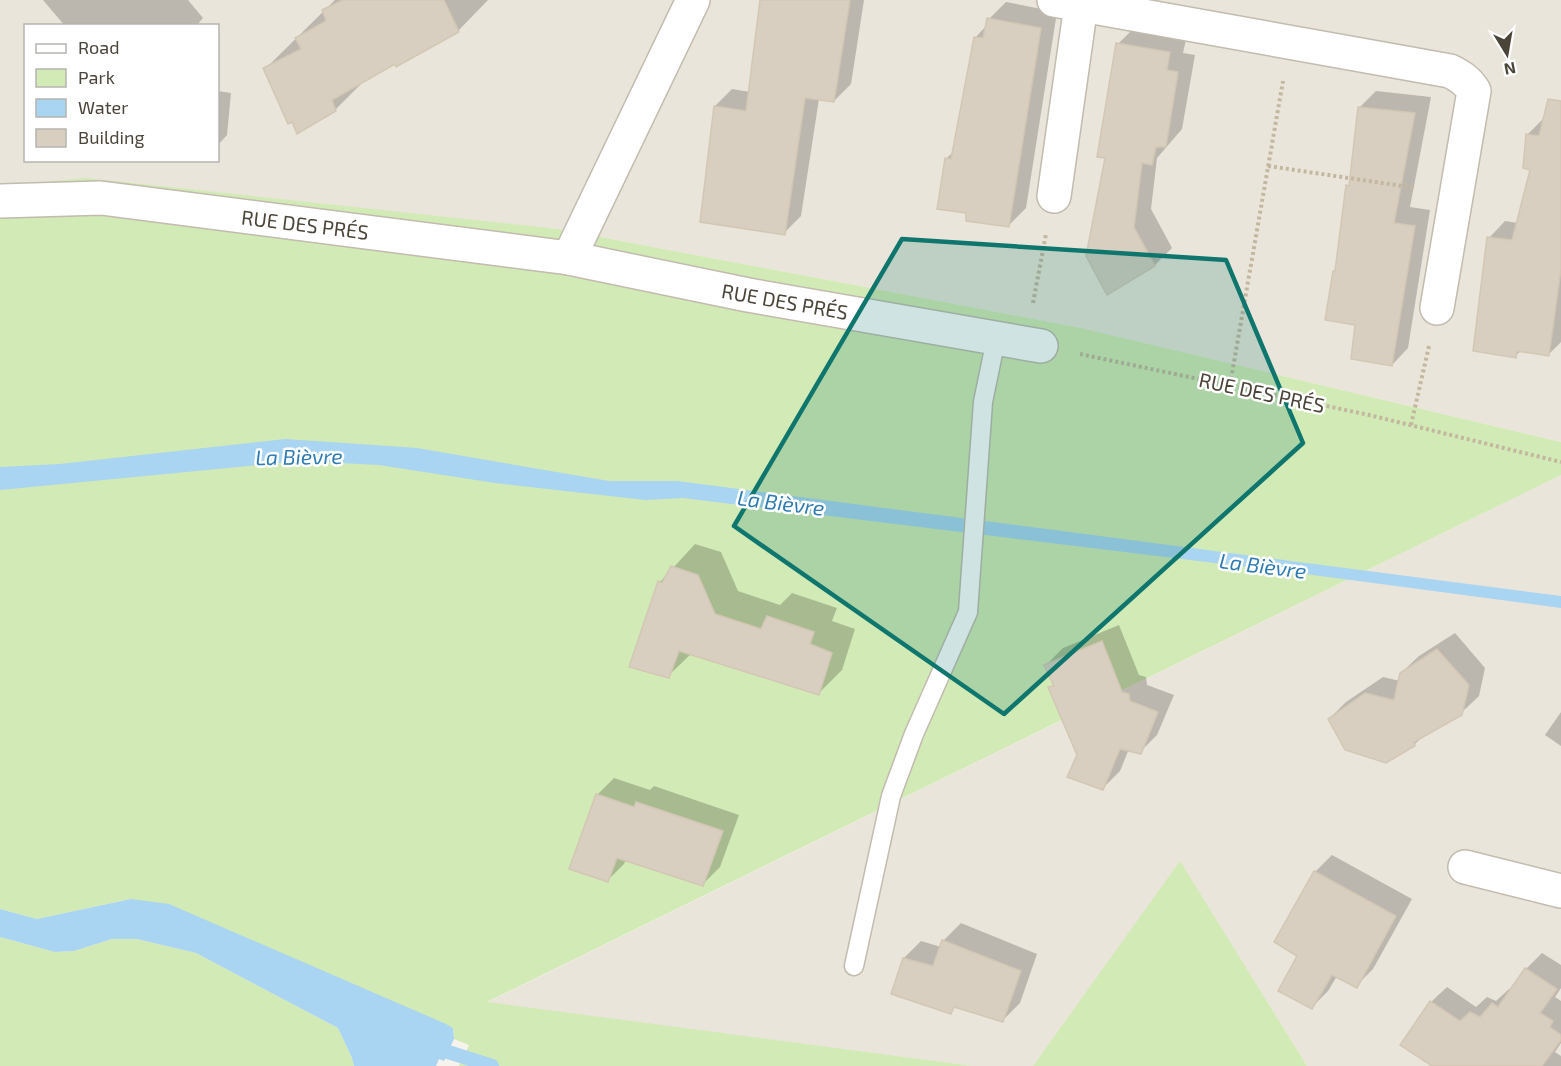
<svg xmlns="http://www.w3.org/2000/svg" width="1561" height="1066" font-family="'Exo 2',sans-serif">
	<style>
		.residential { fill: #eae5da; fill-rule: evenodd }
		.green { fill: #d2eab5 }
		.water { fill: #a9d4f2 }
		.shadow { fill: #0003 }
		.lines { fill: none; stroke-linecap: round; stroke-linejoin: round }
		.stream { stroke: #a9d4f2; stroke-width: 14 }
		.building { fill: #d8cfc1; stroke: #d3c7b4; stroke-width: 1.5 }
		.service-casing { stroke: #c2bbae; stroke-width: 21 }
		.minor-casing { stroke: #c2bbae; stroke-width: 36 }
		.path { stroke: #c4b79f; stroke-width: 4; stroke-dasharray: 3 3; stroke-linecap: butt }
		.service { stroke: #fff; stroke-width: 18 }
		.minor { stroke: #fff; stroke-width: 33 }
		.marked { fill: #0f766e; fill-opacity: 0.2; stroke: #0f766e; stroke-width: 4.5; stroke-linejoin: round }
		.labels { text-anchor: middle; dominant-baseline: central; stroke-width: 5; stroke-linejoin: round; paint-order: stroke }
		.street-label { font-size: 20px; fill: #4b4439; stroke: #fff }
		.water-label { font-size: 21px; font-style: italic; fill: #2e7ab2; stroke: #fff }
	</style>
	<rect width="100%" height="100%" fill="#f6f3ec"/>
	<!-- residential -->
	<g class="residential">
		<path d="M 0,0 L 1561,0 L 1561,442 L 1081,328 L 558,229 L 0,186 ZM 26,26 L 218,26 L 218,160 L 26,160 Z"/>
		<path d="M 1561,475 L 1561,1066 L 1307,1066 L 1180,862 L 1033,1066 L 973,1066 L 486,1003 Z"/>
	</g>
	<!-- green -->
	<g class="green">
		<path d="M 86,178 L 558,229 L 1081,328 L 1561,442 L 1561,475 L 487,1002 L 973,1066 L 459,1066 L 469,1045 L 454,1039 L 453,1028 L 131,899 L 37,919 L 0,909 L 0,186 Z"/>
		<path d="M 1180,861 L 1307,1066 L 1033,1066 Z"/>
		<path d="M 0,937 L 55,952 L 74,951 L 112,939 L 137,939 L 196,953 L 338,1028 L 352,1058 L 354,1066 L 0,1066 Z"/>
	</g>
	<!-- water -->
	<g class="water">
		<path d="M 285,439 L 417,448 L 609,481 L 677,481 L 1561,596 L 1561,608 L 1313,575 L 683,498 L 645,500 L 495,483 L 379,465 L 301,461 L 0,490 L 0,467 L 60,464 Z"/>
		<path d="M 131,899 L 169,904 L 446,1024 L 453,1028 L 454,1039 L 444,1061 L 439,1059 L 436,1066 L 354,1066 L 352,1058 L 338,1028 L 196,953 L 137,939 L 112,939 L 74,951 L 55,952 L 0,937 L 0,909 L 37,919 Z"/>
	</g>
	<!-- shadow -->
	<g class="shadow">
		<path d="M 43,0 L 188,0 L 203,18 L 196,26 L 65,26 Z"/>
		<path d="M 335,0 L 488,0 L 458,31 L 367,78 L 335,110 L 265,69 Z"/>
		<path d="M 762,0 L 864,0 L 851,84 L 834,101 L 819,99 L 801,216 L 784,233 L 715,106 L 732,89 L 750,92 Z"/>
		<path d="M 1006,2 L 1057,12 L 1026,208 L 1009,225 L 968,212 L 946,159 L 954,151 L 975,38 L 987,25 L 989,19 Z"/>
		<path d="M 1135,27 L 1187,35 L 1183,53 L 1195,55 L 1182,129 L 1157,158 L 1151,209 L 1172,248 L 1155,265 L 1108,293 L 1107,156 L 1118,44 Z"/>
		<path d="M 218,91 L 231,93 L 227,135 L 219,144 Z"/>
		<path d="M 1376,91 L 1431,97 L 1410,207 L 1430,210 L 1408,348 L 1392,365 L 1357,323 L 1337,269 L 1348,186 L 1351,183 L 1360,107 Z"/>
		<path d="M 1544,118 L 1561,121 L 1561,342 L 1548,355 L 1521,351 L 1515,356 L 1489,238 L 1505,221 L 1518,223 L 1532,169 L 1528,134 Z"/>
		<path d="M 695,544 L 721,552 L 738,591 L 780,605 L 792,593 L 837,608 L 832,621 L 855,629 L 842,670 L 819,693 L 692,653 L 668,676 L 660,582 Z"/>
		<path d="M 1119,625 L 1139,675 L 1146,677 L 1147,685 L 1174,695 L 1157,735 L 1140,752 L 1129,749 L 1120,771 L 1103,788 L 1078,755 L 1050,688 L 1054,684 L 1046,665 L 1063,648 Z"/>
		<path d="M 1455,633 L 1485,668 L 1479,696 L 1461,713 L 1425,734 L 1414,745 L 1329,719 L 1346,702 L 1383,677 L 1400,681 L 1401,673 L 1419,656 Z"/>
		<path d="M 1561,712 L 1561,746 L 1545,735 Z"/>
		<path d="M 614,778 L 650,790 L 654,786 L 739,815 L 720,867 L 703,884 L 626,859 L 624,864 L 607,881 L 597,795 Z"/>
		<path d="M 1332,855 L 1412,899 L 1373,969 L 1356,986 L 1337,976 L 1328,991 L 1312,1007 L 1315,872 Z"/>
		<path d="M 961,923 L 1037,954 L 1020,1003 L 1003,1020 L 956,1006 L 950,1012 L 904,958 L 921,941 L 941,947 L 944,940 Z"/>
		<path d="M 1542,953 L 1561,965 L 1561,988 L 1555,997 L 1561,1001 L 1561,1043 L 1555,1052 L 1561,1056 L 1561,1066 L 1469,1066 L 1431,1002 L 1447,987 L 1476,1007 L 1487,997 L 1496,1001 L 1509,989 L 1511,990 L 1526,969 Z"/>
	</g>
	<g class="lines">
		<!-- stream -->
		<path class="stream" d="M 430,1049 L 448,1052 L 492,1066"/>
	</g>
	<!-- building -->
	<g class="building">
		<path d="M 343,0 L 444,0 L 459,32 L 396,67 L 395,64 L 332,100 L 336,111 L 297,134 L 292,122 L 288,124 L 263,68 L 301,49 L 295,38 L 326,21 L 322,10 Z"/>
		<path d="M 760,0 L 850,0 L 834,102 L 805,98 L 785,235 L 700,222 L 714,106 L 746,111 Z"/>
		<path d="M 987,18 L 1041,28 L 1009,227 L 966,221 L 966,213 L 937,209 L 945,158 L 951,159 L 974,37 L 983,38 Z"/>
		<path d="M 1116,43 L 1170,52 L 1167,70 L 1178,72 L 1166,147 L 1156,147 L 1152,165 L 1142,163 L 1134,227 L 1155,266 L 1107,295 L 1086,256 L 1105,158 L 1097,157 Z"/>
		<path d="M 1548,99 L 1561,101 L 1561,269 L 1549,356 L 1517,351 L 1516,358 L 1473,351 L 1487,237 L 1512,240 L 1530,170 L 1523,168 L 1526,134 L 1539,136 Z"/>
		<path d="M 1358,107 L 1415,113 L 1394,223 L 1415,226 L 1392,366 L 1351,359 L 1355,325 L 1325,320 L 1333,271 L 1335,271 L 1346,185 L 1349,186 Z"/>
		<path d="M 671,566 L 698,575 L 715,614 L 761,629 L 767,616 L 814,632 L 810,644 L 832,653 L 819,695 L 679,651 L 669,678 L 629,667 L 658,581 L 662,583 Z"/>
		<path d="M 1102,641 L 1122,692 L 1129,694 L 1130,701 L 1158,712 L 1141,754 L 1120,749 L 1103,790 L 1067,777 L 1077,755 L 1048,687 L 1054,686 L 1044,665 Z"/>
		<path d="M 1437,649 L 1469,685 L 1462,715 L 1414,742 L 1415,746 L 1386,763 L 1345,750 L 1328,719 L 1365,693 L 1394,700 L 1400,673 Z"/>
		<path d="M 596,794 L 634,807 L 636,802 L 723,831 L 703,886 L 617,858 L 608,882 L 569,869 Z"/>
		<path d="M 1314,871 L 1396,916 L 1357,988 L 1332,975 L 1312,1009 L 1278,991 L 1297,956 L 1274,942 Z"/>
		<path d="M 942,940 L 1021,971 L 1003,1022 L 954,1007 L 951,1014 L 891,994 L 903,958 L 933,966 Z"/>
		<path d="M 1525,968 L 1557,989 L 1540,1013 L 1553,1021 L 1550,1027 L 1561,1035 L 1561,1040 L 1542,1066 L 1432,1066 L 1400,1045 L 1430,1001 L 1460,1021 L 1470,1012 L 1480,1017 L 1492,1003 L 1498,1007 Z"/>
	</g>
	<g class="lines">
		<!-- service casing -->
		<g class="service-casing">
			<path id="service" d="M 854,966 L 891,796 L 914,734 L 968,612 L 983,402 L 996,339"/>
		</g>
		<!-- minor casing -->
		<g class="minor-casing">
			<g id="minor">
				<path d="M 1054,0 L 1450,71 C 1460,76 1468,81 1474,91 L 1437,308"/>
				<path d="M 1054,196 L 1081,5"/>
				<path d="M 0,201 L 101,198 L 569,258 L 748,295 L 1041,346"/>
				<path d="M 569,258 L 693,0"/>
				<path d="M 1465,867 L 1561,891"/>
			</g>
		</g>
		<!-- path -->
		<g class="path">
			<path d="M 1268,166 L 1416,188"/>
			<path d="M 1033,303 L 1046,234"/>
			<path d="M 1080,354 L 1369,415 L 1561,462"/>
			<path d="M 1230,385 L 1283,81"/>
			<path d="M 1411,425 L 1429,346"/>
		</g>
		<!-- service -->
		<use href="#service" class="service"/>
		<!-- minor -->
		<use href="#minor" class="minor"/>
	</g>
	<!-- marked area -->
	<path class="marked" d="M 902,239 L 1226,260 L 1303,443 L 1004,714 L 734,526 Z"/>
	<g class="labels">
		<!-- street labels -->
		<g class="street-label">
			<text transform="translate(305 224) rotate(7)">RUE DES PRÉS</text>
			<text transform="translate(785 301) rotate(10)">RUE DES PRÉS</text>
			<text transform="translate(1262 392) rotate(12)">RUE DES PRÉS</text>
		</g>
		<!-- water labels -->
		<g class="water-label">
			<text transform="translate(299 456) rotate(-1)">La Bièvre</text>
			<text transform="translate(781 502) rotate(7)">La Bièvre</text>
			<text transform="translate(1263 565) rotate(7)">La Bièvre</text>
		</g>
	</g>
	<!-- legend -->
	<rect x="24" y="24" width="195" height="138" fill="#ffffff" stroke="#b7b4b0" stroke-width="1.5"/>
	<rect x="36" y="44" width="30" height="9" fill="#ffffff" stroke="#b7b4b0" stroke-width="1.5"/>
	<text x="78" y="54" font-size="18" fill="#4b4439">Road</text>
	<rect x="36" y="69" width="30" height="18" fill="#d2eab5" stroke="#b7b4b0" stroke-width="1.5"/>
	<text x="78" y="84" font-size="18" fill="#4b4439">Park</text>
	<rect x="36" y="99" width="30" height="18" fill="#a9d4f2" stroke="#b7b4b0" stroke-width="1.5"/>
	<text x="78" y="114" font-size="18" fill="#4b4439">Water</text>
	<rect x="36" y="129" width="30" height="18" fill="#d8cfc1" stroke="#b7b4b0" stroke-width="1.5"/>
	<text x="78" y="144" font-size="18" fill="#4b4439">Building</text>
	<!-- north arrow -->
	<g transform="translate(1507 54) rotate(169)" stroke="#ffffff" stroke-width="4.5" paint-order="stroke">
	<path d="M0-4.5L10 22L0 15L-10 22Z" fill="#4b4439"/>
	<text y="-9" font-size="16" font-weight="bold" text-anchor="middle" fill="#4b4439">N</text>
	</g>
</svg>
